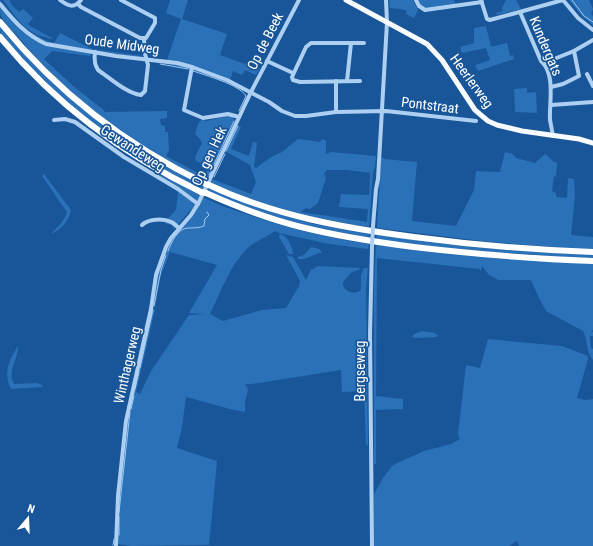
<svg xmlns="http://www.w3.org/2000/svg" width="593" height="546" font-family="'Roboto Condensed',sans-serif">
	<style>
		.green { fill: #2b71b7; fill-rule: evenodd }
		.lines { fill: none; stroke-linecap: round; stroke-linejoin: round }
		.stream { stroke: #9fcaf4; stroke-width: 1 }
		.minor { stroke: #adcff1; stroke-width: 4 }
		.major { stroke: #f7faff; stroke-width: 5 }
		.highway { stroke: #fff; stroke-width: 6 }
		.minor-bridge { stroke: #adcff1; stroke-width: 4 }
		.highway-bridge { stroke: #fff; stroke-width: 6 }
		.labels { text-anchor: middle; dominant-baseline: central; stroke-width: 3.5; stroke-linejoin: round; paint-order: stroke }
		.street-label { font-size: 14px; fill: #fff; stroke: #185699 }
	</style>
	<rect width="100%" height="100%" fill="#185699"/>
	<!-- green -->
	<g class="green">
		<path d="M 0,0 C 17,21 27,35 54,43 L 60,33 L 92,49 L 143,56 L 140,57 L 92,51 L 90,56 L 52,51 L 44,59 L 73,86 L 105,111 L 104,112 L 167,111 L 167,118 L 160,119 L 161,125 L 165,126 L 165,132 L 168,132 L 169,150 L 166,156 L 200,174 L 205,173 L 210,166 L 213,167 L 207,182 C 136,147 71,100 20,39 C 14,32 5,24 1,16 C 0,14 0,10 0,7 L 24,33 L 36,41 L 52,46 L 53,44 C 28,37 15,21 0,2 Z"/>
		<path d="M 3,0 L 10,0 L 10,3 L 19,12 L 23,9 L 33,18 L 28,24 L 30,26 L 54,39 C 26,35 19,21 3,0 Z"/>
		<path d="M 170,0 L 188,0 L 182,19 L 227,34 L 220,55 L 259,69 L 256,75 L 245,70 L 242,75 L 233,71 L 229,84 C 203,73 178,65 150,61 L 151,58 L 167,60 L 181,19 L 166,13 Z"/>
		<path d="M 389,0 L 413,0 L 418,10 L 414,18 L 406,14 L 407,11 L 401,9 L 390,8 Z"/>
		<path d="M 418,0 L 454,0 L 456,5 L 426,9 L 422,8 Z"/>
		<path d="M 506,0 L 516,0 L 521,9 L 497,15 L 496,13 L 503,11 L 502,8 Z"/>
		<path d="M 569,0 L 589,0 L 593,9 L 591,14 L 593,16 L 593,25 L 583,17 Z"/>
		<path d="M 0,25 L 32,62 L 137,148 L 253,205 L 314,224 L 369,234 L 369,238 C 336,232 303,227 271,217 C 259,213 248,208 237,204 C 160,173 88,129 31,68 C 23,59 6,44 1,34 C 0,32 0,28 0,25 Z"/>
		<path d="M 486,26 L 491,47 L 507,43 L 510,56 L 513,55 L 514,59 L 478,71 L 475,65 L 490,60 L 486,48 L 462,53 L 460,47 L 474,43 L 474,28 Z"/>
		<path d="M 527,88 L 527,93 L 536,92 L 537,113 L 515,112 L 514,89 Z"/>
		<path d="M 228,116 L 232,116 L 234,120 L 214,164 L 197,162 L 195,157 L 202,143 L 200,139 L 195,134 L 198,124 L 202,119 L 206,121 Z"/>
		<path d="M 237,125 L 241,127 L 231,149 L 249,156 L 253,142 L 257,143 L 254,167 L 256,168 L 271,157 L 282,152 L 298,139 L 320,142 L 322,139 L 325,140 L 326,141 L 326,154 L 331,152 L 376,156 L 375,167 L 373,173 L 369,227 C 344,223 319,219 294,213 C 265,205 238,194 210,183 L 212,179 L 251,194 L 256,182 L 250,165 L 225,151 ZM 327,170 L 347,170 L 370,173 L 369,195 L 341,194 L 339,207 L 368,209 L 367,222 L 301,212 L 306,208 L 310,209 L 318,203 L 326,178 L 324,174 Z"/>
		<path d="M 505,152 L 513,154 L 516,158 L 535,163 L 545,154 L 553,161 L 557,163 L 556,177 L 554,176 L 552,191 L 556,193 L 556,197 L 567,198 L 568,178 L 574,179 L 575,195 L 571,235 L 593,237 L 593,250 L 490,242 L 377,228 L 381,157 L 384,159 L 417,162 L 412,221 L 456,226 L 474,190 L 476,171 L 500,172 Z"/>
		<path d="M 44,174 L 71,210 C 69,221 61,230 51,234 C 57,227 65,221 67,212 L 42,176 Z"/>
		<path d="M 160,175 L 201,195 L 195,205 L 174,229 L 172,225 L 164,223 L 176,210 L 178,192 L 158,178 Z"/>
		<path d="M 203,197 C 218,205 234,210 249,215 C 288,229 328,237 369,244 L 368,249 L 329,244 L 279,233 L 275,231 C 267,237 257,240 249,247 C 230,264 221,292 210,314 L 223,321 L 262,310 L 286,308 L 299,286 L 300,281 L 286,255 L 293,257 L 306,280 L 311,270 L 318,266 L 360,268 L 359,270 L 352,272 L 343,282 C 342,291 354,296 361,290 L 361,275 L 364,268 L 368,268 L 366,289 L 368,446 L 366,444 L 364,391 L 342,392 L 341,370 L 252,384 L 245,384 L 248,389 L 245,402 L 245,412 L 230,409 L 186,397 L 182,427 L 177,448 L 217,461 L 209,545 L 132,546 L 118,544 L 117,523 L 128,416 L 152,310 L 155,309 L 136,392 L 140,394 L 151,371 L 189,315 L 205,314 L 189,313 L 217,265 L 170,252 L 160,278 L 155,307 L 152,306 C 156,283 160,258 172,238 C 181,224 193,210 203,197 Z"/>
		<path d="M 280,234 C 288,236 292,246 293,254 L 289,254 L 279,237 Z"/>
		<path d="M 377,235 L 425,241 L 593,254 L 593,259 C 521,254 448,250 376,239 Z"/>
		<path d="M 376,245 L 475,256 L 593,264 L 593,330 L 591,332 L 593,332 L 593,336 L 590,336 L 591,348 L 593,349 L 593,360 C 586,353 588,340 583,331 L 546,311 L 538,296 L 531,280 L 499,280 L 489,275 L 482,266 L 481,271 L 479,269 L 377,258 L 376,396 L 403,399 L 403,409 L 376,410 L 376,464 L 374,464 L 374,286 Z"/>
		<path d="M 311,247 L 319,249 L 322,252 L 304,259 L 298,259 L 298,257 L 304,255 Z"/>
		<path d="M 422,331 L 435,333 L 438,336 L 436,337 L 418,338 L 412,337 L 414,334 Z"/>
		<path d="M 488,339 L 562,346 L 588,356 L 588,359 L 577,398 L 585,400 L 593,399 L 593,546 L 519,546 L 517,541 L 509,546 L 374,546 L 374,494 L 383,478 L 392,466 L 395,464 L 424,451 L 451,444 L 460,439 L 458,434 L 466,365 L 480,368 Z"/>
		<path d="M 18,346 C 18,360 7,371 14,384 L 37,383 L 42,385 L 43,387 L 11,389 C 3,373 9,360 18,346 Z"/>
	</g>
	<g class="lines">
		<!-- stream -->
		<g class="stream">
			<path d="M 572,0 L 584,16 L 593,22"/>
			<path d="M 160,64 L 188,69"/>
			<path d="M 193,71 C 205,75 240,85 246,96 L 239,111"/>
			<path d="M 226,151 L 238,126"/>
			<path d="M 209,175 L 234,121"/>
			<path d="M 214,177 L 225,154"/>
			<path d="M 168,251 C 171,243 178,228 188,228 C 194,228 199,228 204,226 L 205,219 L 209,215 L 207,212"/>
			<path d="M 154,306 L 161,270 L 166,255"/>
			<path d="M 140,368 L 153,310"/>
			<path d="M 135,389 L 139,372"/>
			<path d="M 131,409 L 134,396"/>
			<path d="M 119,512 L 130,412"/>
			<path d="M 119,535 L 119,517"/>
			<path d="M 113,545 L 114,539"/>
		</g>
		<!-- minor -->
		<g class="minor">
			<path d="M 60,0 C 68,6 74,9 81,0"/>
			<path d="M 416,0 L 419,6 L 425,10 L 482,2"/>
			<path d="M 481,0 L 487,19 L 490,20 L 563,0"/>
			<path d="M 563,0 L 578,18 L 593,30"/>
			<path d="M 0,4 C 14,21 26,35 46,44 L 116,56 L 177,63 L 192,67 L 227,80 L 269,102 L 282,111 L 295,116 L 306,116 L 336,112 L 386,111 L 476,121"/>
			<path d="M 78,4 L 81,7 L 140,38 L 146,38 L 155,23 L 155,18 L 121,0"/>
			<path d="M 520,12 L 541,61 C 556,74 549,103 550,120 C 551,125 552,131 553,136"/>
			<path d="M 95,52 C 94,59 94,64 98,70 C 110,78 126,93 141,95 L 145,91 L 148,65 L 145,54 L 144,39"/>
			<path d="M 267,61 L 293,73"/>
			<path d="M 544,63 L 574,51"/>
			<path d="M 192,67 L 184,110 L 203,118 L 228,114 L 239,117"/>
			<path d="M 587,74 L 593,86"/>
			<path d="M 336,81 L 336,112"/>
			<path d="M 347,81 L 351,43"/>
			<path d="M 360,81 L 300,82 L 293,80 L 292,77 L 306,47 L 311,43 L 364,43"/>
			<path d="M 551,87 L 563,84 L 579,76 L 574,51 L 593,40"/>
			<path d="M 551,105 L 593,102"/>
			<path d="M 54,120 L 65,119 L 75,122 L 124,157 L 178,189 L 198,204"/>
			<path d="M 142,225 C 148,219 163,218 171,222 C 174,223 176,226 179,228"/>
			<path d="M 373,226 L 376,189 L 378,179 L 387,22 L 386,0"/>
			<path d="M 116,546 L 118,496 L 126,421 L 151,309 L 156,275 L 166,247 L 171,238 L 191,215 L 199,202 L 251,92 L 299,0"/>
			<path d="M 372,546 L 370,334 L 372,247"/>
		</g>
		<!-- major -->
		<path class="major" d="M 346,0 L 427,44 L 442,60 L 475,110 L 488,121 L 497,125 L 522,131 L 579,139 L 593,143"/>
		<!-- highway -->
		<g class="highway">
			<path d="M 0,22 C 56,91 125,145 206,184"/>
			<path d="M 0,37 C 54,103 124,155 201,192"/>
			<path d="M 209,185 C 275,216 344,228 414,237 C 474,245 533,250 593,252"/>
			<path d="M 206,193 C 235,206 266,218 297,226 C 336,236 375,242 414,247 C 474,254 533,259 593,261"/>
		</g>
		<!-- minor-bridge -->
		<path class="minor-bridge" d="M 372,247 L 373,226"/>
		<!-- highway-bridge -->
		<g class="highway-bridge">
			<path d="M 206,184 L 209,185"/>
			<path d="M 201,192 L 206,193"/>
		</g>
	</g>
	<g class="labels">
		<!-- street labels -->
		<g class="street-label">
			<text transform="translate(265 41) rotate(-63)">Op de Beek</text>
			<text transform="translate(122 44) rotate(8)">Oude Midweg</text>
			<text transform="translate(546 46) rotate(67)">Kundergats</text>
			<text transform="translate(472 81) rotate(54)">Heerlerweg</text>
			<text transform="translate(430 105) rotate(7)">Pontstraat</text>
			<text transform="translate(133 148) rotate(33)">Gewandeweg</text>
			<text transform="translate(209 156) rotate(-65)">Op gen Hek</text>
			<text transform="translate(127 365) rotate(-77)">Winthagerweg</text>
			<text transform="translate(360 371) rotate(-90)">Bergseweg</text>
		</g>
	</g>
	<!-- north arrow -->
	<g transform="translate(28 518) rotate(19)" stroke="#185699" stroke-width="3" paint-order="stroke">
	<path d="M0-3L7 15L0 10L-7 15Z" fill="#ffffff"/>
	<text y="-6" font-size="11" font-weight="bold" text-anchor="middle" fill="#ffffff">N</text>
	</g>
</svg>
